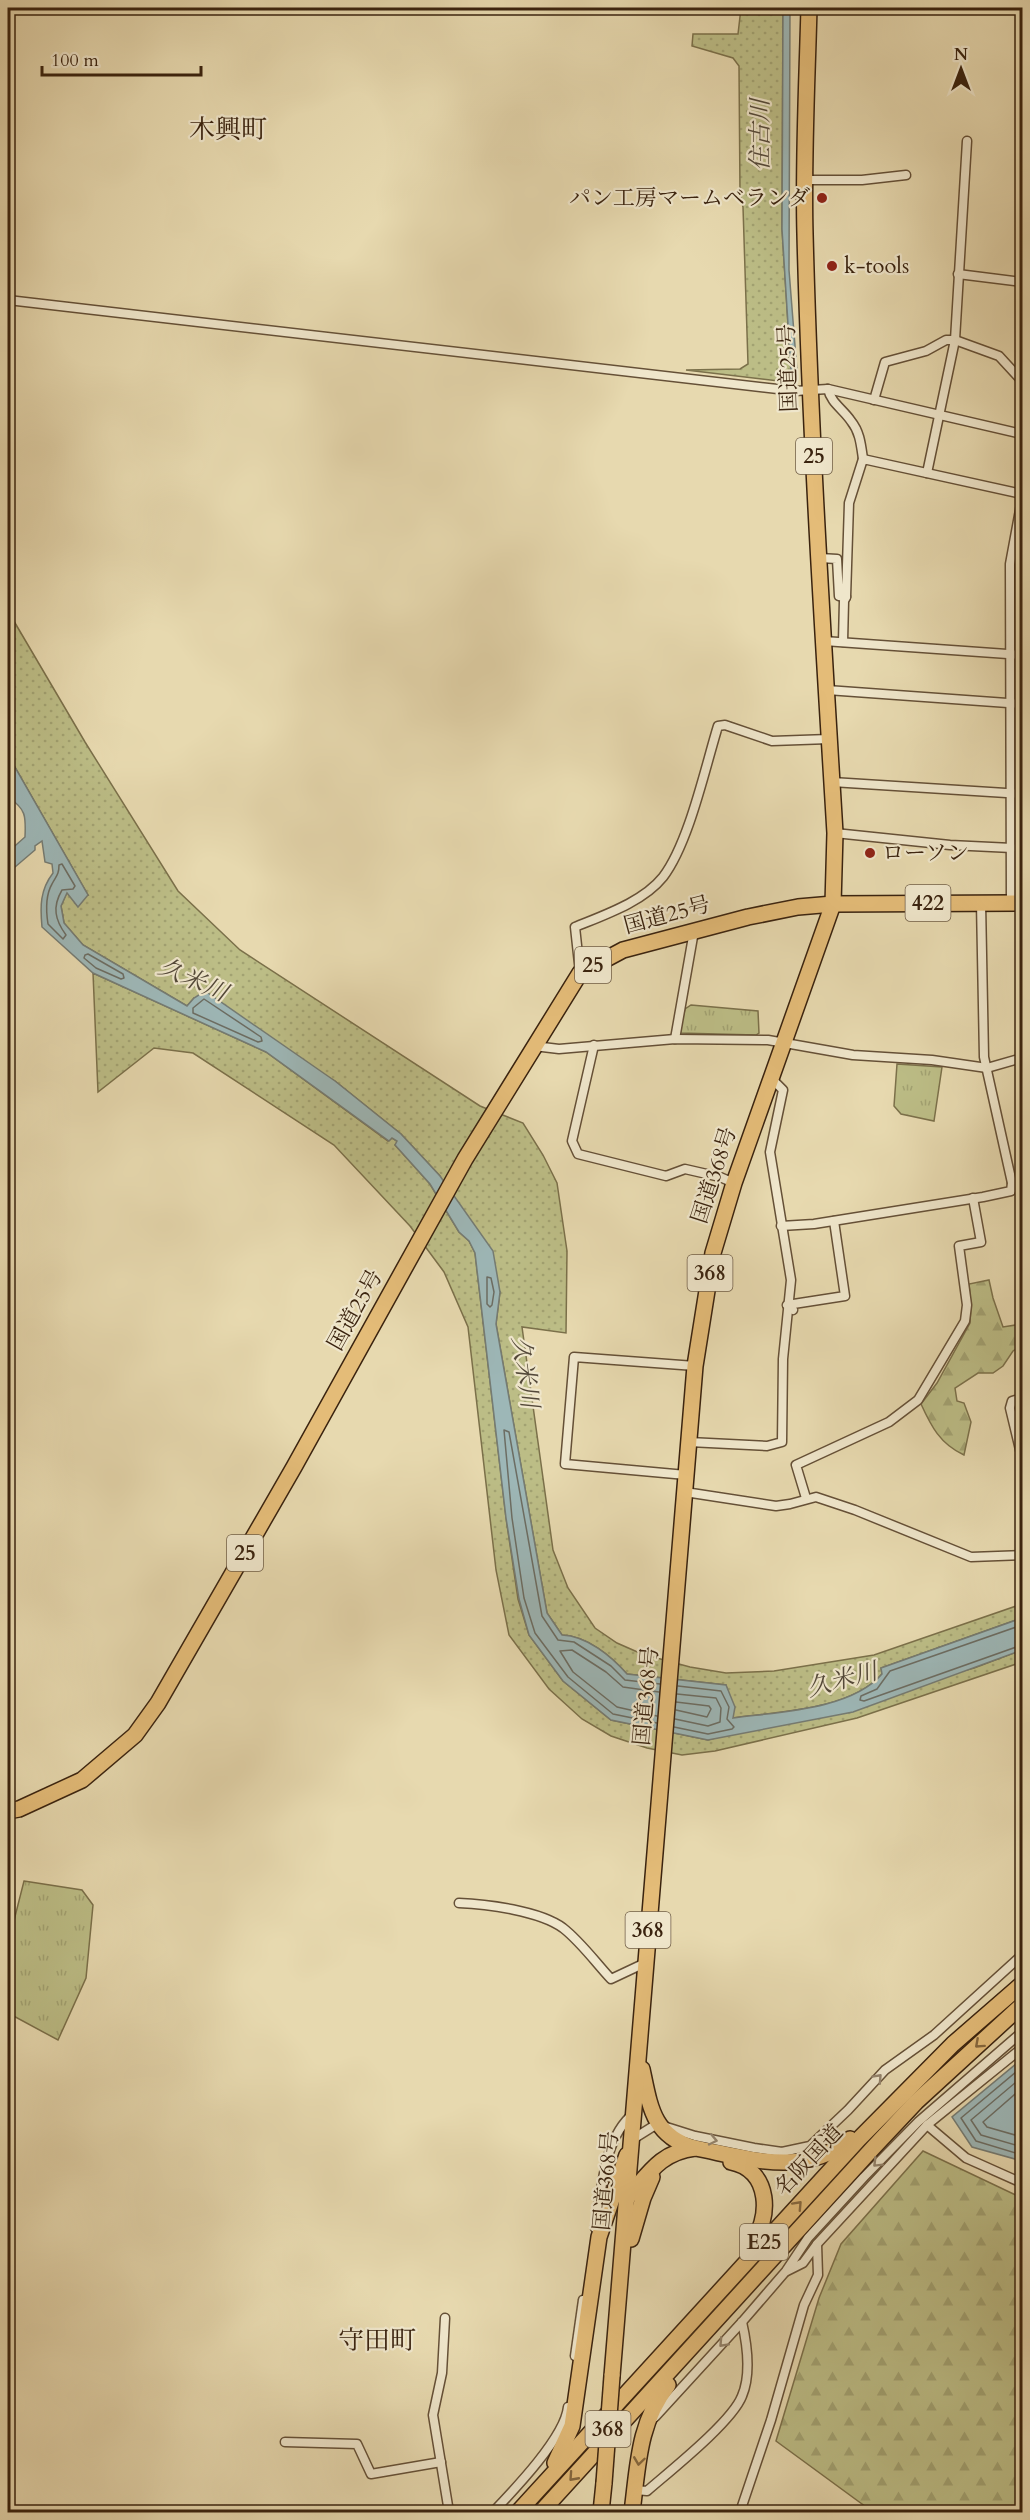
<svg xmlns="http://www.w3.org/2000/svg" width="1030" height="2520" font-family="Cardo,'Noto Serif JP',serif">
	<style>
		.grass { fill: url(#grass-dots); stroke: #7b704a; stroke-width: 1.5 }
		.forest { fill: url(#forest-firs); stroke: #7b704a; stroke-width: 1.5 }
		.park { fill: url(#park-tufts); stroke: #7b704a; stroke-width: 1.5 }
		.water { fill: #9db7b7; stroke: #757c74; stroke-width: 1.5 }
		.lines { fill: none; stroke-linecap: round; stroke-linejoin: round }
		.shore { stroke: #6c6d63; stroke-width: 1.5 }
		.street-casing { stroke: #655037; stroke-width: 11 }
		.highway-casing { stroke: #3a230f; stroke-width: 18 }
		.street { stroke: #efe6cb; stroke-width: 8 }
		.highway { stroke: #e4bc78; stroke-width: 15 }
		.highway-bridge-casing { stroke: #3a230f; stroke-width: 18; stroke-linecap: butt }
		.highway-bridge { stroke: #e4bc78; stroke-width: 15 }
		.oneway { stroke: #86683e }
		.oneway2 { stroke: #94846d }
		.poi-dot { fill: #8f2418; stroke: #efe6cb; stroke-width: 2 }
		.labels { text-anchor: middle; dominant-baseline: central; stroke-width: 4.5; stroke-linejoin: round; paint-order: stroke }
		.shield { fill: #efe6cb; stroke: #705e47; stroke-width: 1.5 }
		.shield-label { font-size: 21px; font-weight: bold; fill: #3a230f }
		.poi-label { font-size: 22px; fill: #3a230f; stroke: #efe6cb; text-anchor: start }
		.street-label { font-size: 22px; fill: #3a230f; stroke: #efe6cb }
		.water-label { font-size: 24px; font-style: italic; fill: #534839; stroke: #efe6cb }
		.quarter-label { font-size: 26px; fill: #3a230f; stroke: #efe6cb }
	</style>
	<defs>
		<pattern id="grass-dots" width="8" height="8" patternUnits="userSpaceOnUse" patternTransform="scale(1.5)"><rect width="8" height="8" fill="#bcbd86"/><path d="M2 2h.1M6 6h.1" fill="none" stroke="#a2a272" stroke-width="1.8" stroke-linecap="round"/></pattern>
		<pattern id="forest-firs" width="22" height="20" patternUnits="userSpaceOnUse" patternTransform="scale(1.5)"><rect width="22" height="20" fill="#bcbd86"/><path d="M5 1l3.5 6h-7zM16 11l3.5 6h-7z" fill="#a2a272"/></pattern>
		<pattern id="park-tufts" width="24" height="20" patternUnits="userSpaceOnUse" patternTransform="scale(1.5)"><rect width="24" height="20" fill="#bcbd86"/><path d="M3 7l-1-3M5 7V3M7 7l1-3M15 17l-1-3M17 17v-4M19 17l1-3" fill="none" stroke="#a2a272"/></pattern>
	</defs>
	<rect width="100%" height="100%" fill="#e7d9af"/>
	<filter id="stains"><feTurbulence type="fractalNoise" baseFrequency=".00333" numOctaves="4"/><feColorMatrix values="0 0 0 0 .2 0 0 0 0 .09 0 0 0 0 .02 0 0 0 .5 -.17"/></filter>
	<radialGradient id="worn" r=".72"><stop offset=".6" stop-color="#630" stop-opacity="0"/><stop offset="1" stop-color="#630" stop-opacity=".3"/></radialGradient>
	<!-- grass -->
	<g class="grass">
		<path d="M 741,8 L 783,8 L 782,229 L 791,372 L 787,382 L 686,370 L 740,369 L 748,364 L 743,207 L 740,194 L 739,66 L 733,58 L 692,46 L 693,34 L 738,34 Z"/>
		<path d="M 8,611 L 85,742 L 178,891 L 240,950 L 480,1106 L 523,1123 L 543,1155 L 557,1183 L 567,1251 L 566,1333 L 522,1327 L 553,1550 L 568,1588 L 595,1628 L 617,1643 L 642,1654 L 690,1667 L 726,1673 L 774,1671 L 874,1655 L 1022,1604 L 1022,1618 L 881,1668 L 882,1674 C 851,1710 777,1712 732,1718 L 726,1685 L 627,1674 C 611,1656 587,1636 562,1635 L 547,1613 L 496,1324 L 500,1292 L 440,1176 L 401,1134 L 335,1081 L 194,998 L 187,1006 L 83,945 L 64,923 L 61,906 L 67,892 L 88,895 L 8,755 Z"/>
		<path d="M 93,973 L 266,1052 L 388,1141 L 392,1138 L 398,1142 L 395,1145 L 430,1184 L 459,1232 L 469,1241 L 475,1253 L 506,1518 L 518,1599 L 529,1635 L 563,1681 L 611,1720 L 708,1740 L 974,1668 L 1022,1650 L 1022,1662 L 857,1718 L 715,1751 L 682,1755 L 647,1748 L 611,1736 L 582,1719 L 549,1689 L 509,1635 L 496,1570 L 468,1327 L 444,1272 L 410,1226 L 334,1145 L 193,1053 L 154,1048 L 98,1092 Z"/>
	</g>
	<!-- forest -->
	<g class="forest">
		<path d="M 989,1280 L 993,1298 L 1003,1327 L 1022,1324 L 1022,1345 L 1013,1351 L 1003,1366 L 993,1373 L 978,1373 L 955,1388 L 957,1401 L 964,1403 L 971,1422 L 964,1455 C 940,1444 931,1426 921,1404 L 937,1383 L 970,1323 L 971,1305 L 969,1284 Z"/>
		<path d="M 923,2151 L 1022,2198 L 1022,2512 L 873,2512 L 776,2441 L 819,2298 L 841,2244 Z"/>
	</g>
	<!-- park -->
	<g class="park">
		<path d="M 691,1005 L 758,1011 L 759,1033 L 756,1035 L 679,1033 L 685,1009 Z"/>
		<path d="M 897,1064 L 942,1067 L 934,1121 L 901,1114 L 894,1106 Z"/>
		<path d="M 24,1881 L 82,1890 L 93,1905 L 86,1978 L 58,2040 L 8,2013 L 8,1944 Z"/>
	</g>
	<!-- water -->
	<g class="water">
		<path d="M 783,8 L 790,8 L 789,270 L 797,371 L 791,372 L 782,229 Z"/>
		<path d="M 8,755 L 88,895 L 78,907 L 67,893 L 61,906 L 64,923 L 83,945 L 187,1006 L 194,998 L 205,991 L 335,1081 L 401,1134 L 440,1176 L 493,1251 L 500,1292 L 496,1324 L 547,1613 L 562,1635 C 587,1636 611,1656 627,1674 L 726,1685 L 735,1707 L 733,1718 C 777,1712 851,1710 882,1674 L 881,1668 L 1022,1618 L 1022,1650 L 853,1712 L 708,1740 L 611,1720 L 563,1681 L 529,1635 L 519,1599 L 506,1518 L 475,1253 L 469,1241 L 459,1232 L 430,1184 L 395,1145 L 397,1141 L 392,1138 L 389,1141 L 266,1052 L 93,973 L 42,927 C 40,906 40,890 53,873 L 52,864 L 45,862 L 42,841 L 35,846 L 35,850 L 8,873 L 8,852 L 25,837 C 26,816 26,809 8,797 Z"/>
		<path d="M 1022,2059 L 1022,2161 L 972,2147 L 952,2117 Z"/>
	</g>
	<g class="lines">
		<!-- shore -->
		<g class="shore">
			<path d="M 62,864 L 75,886 L 73,889 L 62,890 C 52,907 55,920 66,935 L 63,939 L 48,924 C 46,911 45,896 52,884 C 56,876 59,875 59,865 Z"/>
			<path d="M 88,954 L 123,974 L 124,978 L 121,979 L 96,968 L 84,958 L 85,955 Z"/>
			<path d="M 204,999 L 261,1037 L 262,1041 L 258,1042 L 193,1013 L 193,1008 Z"/>
			<path d="M 487,1277 L 491,1278 L 494,1292 L 492,1305 L 490,1307 L 487,1304 Z"/>
			<path d="M 1022,1625 L 890,1671 L 877,1689 L 861,1696 L 860,1700 L 864,1701 L 1022,1645"/>
			<path d="M 676,1710 L 707,1717 L 711,1709 L 709,1706 L 676,1702"/>
			<path d="M 657,1716 L 617,1707 L 573,1672 L 560,1651 L 572,1650 L 606,1672 L 623,1687 L 659,1692"/>
			<path d="M 675,1719 L 708,1726 L 720,1722 L 721,1708 L 716,1698 L 677,1694"/>
			<path d="M 657,1723 L 613,1714 L 568,1677 L 535,1633 L 524,1598 L 512,1518 L 504,1430 L 509,1432 L 542,1616 L 558,1640 L 574,1642 L 611,1666 L 625,1680 L 660,1684"/>
			<path d="M 674,1727 L 708,1734 L 732,1729 L 734,1727 L 727,1719 L 729,1707 L 721,1691 L 678,1686"/>
			<path d="M 1022,2067 L 961,2118 L 976,2141 L 1022,2155"/>
			<path d="M 1022,2077 L 971,2120 L 981,2135 L 1022,2147"/>
			<path d="M 1022,2088 L 983,2122 L 987,2127 L 1022,2137"/>
		</g>
		<!-- street casing -->
		<g class="street-casing">
			<g id="street">
				<path d="M 805,180 L 862,180 L 906,175"/>
				<path d="M 958,274 L 1022,282"/>
				<path d="M 8,300 L 795,391 L 828,389 L 1022,434"/>
				<path d="M 828,389 C 831,403 843,409 851,421 C 860,432 861,445 863,459"/>
				<path d="M 874,400 L 885,362 L 926,351 L 946,340 L 955,340 L 999,356 L 1022,381"/>
				<path d="M 927,473 L 955,340 L 967,141"/>
				<path d="M 820,558 L 837,559 L 839,596 L 846,597 L 849,503 L 863,459 L 1022,494"/>
				<path d="M 824,641 L 1022,655"/>
				<path d="M 843,642 L 844,601 L 846,597"/>
				<path d="M 827,690 L 1022,704"/>
				<path d="M 832,782 L 1022,794"/>
				<path d="M 835,833 L 950,845 L 1012,848"/>
				<path d="M 981,903 L 984,1057 L 1012,1183"/>
				<path d="M 1011,903 L 1010,564 L 1022,499"/>
				<path d="M 580,973 L 575,927 C 604,915 643,902 663,877 C 689,843 705,768 718,726 L 725,725 L 772,741 L 829,739"/>
				<path d="M 675,1039 L 694,931"/>
				<path d="M 594,1045 L 572,1141 L 578,1154 L 666,1176 L 685,1169 L 720,1177 L 734,1183"/>
				<path d="M 534,1046 L 559,1049 L 675,1039 L 768,1040 L 853,1055 L 932,1060 L 987,1068 L 1022,1058"/>
				<path d="M 781,1226 L 814,1224 L 983,1197 L 1011,1191 L 1012,1183 L 1022,1180"/>
				<path d="M 793,1310 L 787,1305 L 845,1296 L 834,1221"/>
				<path d="M 1022,1398 L 1012,1401 L 1010,1408 L 1022,1458"/>
				<path d="M 689,1442 L 767,1446 L 782,1442 L 783,1359 L 791,1280 L 770,1152 L 783,1090 L 772,1079"/>
				<path d="M 686,1475 L 565,1464 L 574,1357 L 695,1366"/>
				<path d="M 685,1492 L 776,1506 L 790,1504 L 816,1497 L 855,1510 L 971,1557 L 1022,1555"/>
				<path d="M 806,1498 L 796,1465 L 889,1422 L 918,1400 L 965,1321 L 967,1305 L 959,1246 L 981,1242 L 973,1198"/>
				<path d="M 459,1903 C 487,1904 540,1911 563,1928 C 581,1942 596,1963 611,1979 L 645,1963"/>
				<path d="M 927,2125 L 966,2158 L 1022,2183"/>
				<path d="M 633,2139 L 657,2124 L 695,2136 L 754,2148 L 782,2152 L 810,2146 L 848,2110 L 885,2070 L 934,2035 L 1022,1955"/>
				<path d="M 595,2228 C 602,2191 603,2138 634,2113"/>
				<path d="M 817,2244 L 927,2125 L 1022,2048"/>
				<path d="M 445,2318 L 442,2373 L 433,2415 L 449,2512"/>
				<path d="M 575,2356 L 583,2300"/>
				<path d="M 655,2417 L 742,2322 L 786,2271 L 808,2238 L 864,2177 L 918,2122 L 1022,2032"/>
				<path d="M 285,2442 L 357,2444 L 371,2474 L 441,2462"/>
				<path d="M 635,2490 L 647,2491 C 670,2471 732,2422 742,2396 C 751,2375 747,2344 742,2322"/>
				<path d="M 493,2512 C 514,2490 565,2437 568,2407"/>
				<path d="M 740,2512 L 771,2420 L 804,2305 L 818,2275 L 817,2244 L 803,2263 L 787,2271"/>
			</g>
		</g>
		<!-- highway casing -->
		<g class="highway-casing">
			<g id="highway">
				<path d="M 8,1811 L 19,1809 L 82,1780 L 135,1735 L 158,1703 L 294,1467 L 465,1159 L 580,973 L 623,950 L 748,917 L 798,907 L 833,904 L 1022,903"/>
				<path d="M 642,2069 C 650,2107 653,2136 694,2148"/>
				<path d="M 731,2162 C 771,2170 772,2219 750,2246"/>
				<path d="M 628,2197 C 649,2173 661,2152 695,2148 C 748,2158 804,2178 850,2139"/>
				<path d="M 631,2239 L 643,2198 L 652,2177"/>
				<path d="M 612,2376 L 695,1366 L 713,1253 L 734,1183 L 833,904 L 835,833 C 823,634 810,434 805,234 C 803,159 807,83 809,8"/>
				<path d="M 555,2463 L 572,2426 L 599,2237 L 627,2155"/>
				<path d="M 518,2512 L 859,2139 L 953,2044 L 1022,1984"/>
				<path d="M 541,2512 L 872,2149 L 916,2102 L 1022,2005"/>
				<path d="M 601,2512 L 604,2483"/>
				<path d="M 632,2512 C 638,2467 638,2423 668,2385"/>
			</g>
		</g>
		<!-- street -->
		<use href="#street" class="street"/>
		<!-- highway -->
		<use href="#highway" class="highway"/>
		<!-- highway-bridge casing -->
		<g class="highway-bridge-casing">
			<path id="highway-bridge" d="M 604,2483 L 612,2376"/>
		</g>
		<!-- highway-bridge -->
		<use href="#highway-bridge" class="highway-bridge"/>
	</g>
	<!-- one-way arrows -->
	<defs><path id="oneway-chevron" d="M-2-3.5L2.5 0L-2 3.5" fill="none" stroke-width="1.6" stroke-linecap="round" stroke-linejoin="round" transform="scale(1.5)"/></defs>
	<g class="oneway">
		<use href="#oneway-chevron" transform="translate(979 2044) rotate(138)"/>
		<use href="#oneway-chevron" transform="translate(798 2205) rotate(-47)"/>
		<use href="#oneway-chevron" transform="translate(639 2461) rotate(98)"/>
		<use href="#oneway-chevron" transform="translate(573 2477) rotate(132)"/>
	</g>
	<g class="oneway2">
		<use href="#oneway-chevron" transform="translate(878 2078) rotate(-47)"/>
		<use href="#oneway-chevron" transform="translate(713 2140) rotate(12)"/>
		<use href="#oneway-chevron" transform="translate(877 2163) rotate(135)"/>
		<use href="#oneway-chevron" transform="translate(723 2343) rotate(133)"/>
	</g>
	<!-- markers -->
	<g class="poi-dot">
		<circle cx="822" cy="198" r="6"/>
		<circle cx="832" cy="266" r="6"/>
		<circle cx="870" cy="853" r="6"/>
	</g>
	<g class="labels">
		<!-- shield labels -->
		<g class="shield">
			<rect x="796" y="438" width="36" height="36" rx="4.5"/>
			<rect x="905.5" y="885" width="45" height="36" rx="4.5"/>
			<rect x="575" y="947" width="36" height="36" rx="4.5"/>
			<rect x="687.5" y="1255" width="45" height="36" rx="4.5"/>
			<rect x="227" y="1535" width="36" height="36" rx="4.5"/>
			<rect x="625.5" y="1912" width="45" height="36" rx="4.5"/>
			<rect x="740" y="2224" width="48" height="36" rx="4.5"/>
			<rect x="585.5" y="2411" width="45" height="36" rx="4.5"/>
		</g>
		<g class="shield-label">
			<text x="814" y="456">25</text>
			<text x="928" y="903">422</text>
			<text x="593" y="965">25</text>
			<text x="710" y="1273">368</text>
			<text x="245" y="1553">25</text>
			<text x="648" y="1930">368</text>
			<text x="764" y="2242">E25</text>
			<text x="608" y="2429">368</text>
		</g>
		<!-- poi labels -->
		<g class="poi-label">
			<text x="810" y="198" text-anchor="end">パン工房マームベランダ</text>
			<text x="844" y="266">k-tools</text>
			<text x="882" y="853">ローソン</text>
		</g>
		<!-- street labels -->
		<g class="street-label">
			<text transform="translate(788 368) rotate(-92)">国道25号</text>
			<text transform="translate(667 915) rotate(-15)">国道25号</text>
			<text transform="translate(714 1175) rotate(-72)">国道368号</text>
			<text transform="translate(355 1310) rotate(-61)">国道25号</text>
			<text transform="translate(646 1696) rotate(-85)">国道368号</text>
			<text transform="translate(809 2160) rotate(-47)">名阪国道</text>
			<text transform="translate(606 2181) rotate(-85)">国道368号</text>
		</g>
		<!-- water labels -->
		<g class="water-label">
			<text transform="translate(760 135) rotate(-90)">住古川</text>
			<text transform="translate(193 980) rotate(24)">久米川</text>
			<text transform="translate(525 1372) rotate(82)">久米川</text>
			<text transform="translate(842 1680) rotate(-15)">久米川</text>
		</g>
		<!-- quarter labels -->
		<g class="quarter-label">
			<text x="228" y="129">木興町</text>
			<text x="377" y="2340">守田町</text>
		</g>
	</g>
	<!-- margin -->
	<rect width="1030" height="2520" fill="none" stroke="#e7d9af" stroke-width="30"/>
	<rect x="9" y="9" width="1012" height="2502" fill="none" stroke="#3a230f" stroke-width="3"/>
	<rect x="15" y="15" width="1000" height="2490" fill="none" stroke="#3a230f" stroke-width="1.5"/>
	<!-- north arrow -->
	<g transform="translate(961 69)" stroke="#efe6cb" stroke-width="4.5" paint-order="stroke">
	<path d="M0-4.5L10 22L0 15L-10 22Z" fill="#3a230f"/>
	<text y="-9" font-size="16" font-weight="bold" text-anchor="middle" fill="#3a230f">N</text>
	</g>
	<!-- scale -->
	<path d="M42 66v9h159v-9" fill="none" stroke="#3a230f" stroke-width="3"/>
	<text x="51" y="66" font-size="18" fill="#3a230f" stroke="#efe6cb" stroke-width="4.5" paint-order="stroke">100 m</text>
	<rect width="100%" height="100%" filter="url(#stains)"/>
	<rect width="100%" height="100%" fill="url(#worn)"/>
</svg>
